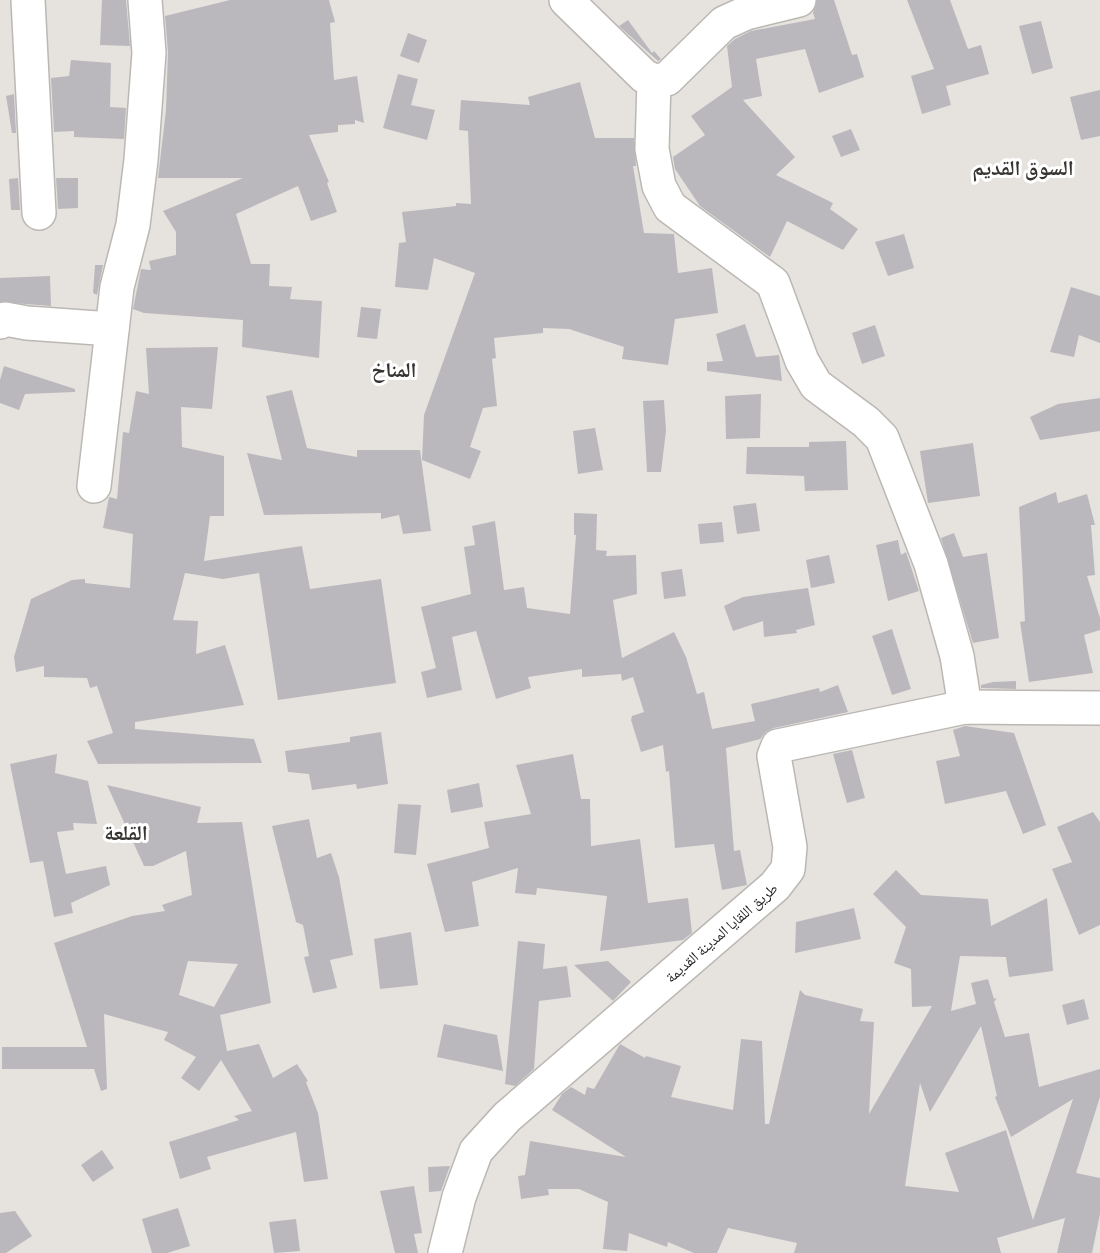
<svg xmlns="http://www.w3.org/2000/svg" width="1100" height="1253" font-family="Barlow,'Noto Naskh Arabic',sans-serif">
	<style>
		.building { fill: #bab8bd; fill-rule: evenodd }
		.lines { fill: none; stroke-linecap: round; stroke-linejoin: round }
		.minor-casing { stroke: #bbb8b4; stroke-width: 36 }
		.minor { stroke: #fff; stroke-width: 33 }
		.labels { text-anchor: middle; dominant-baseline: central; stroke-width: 6; stroke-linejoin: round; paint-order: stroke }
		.street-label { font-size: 15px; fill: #1e1d1b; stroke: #fff }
		.district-label { font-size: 21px; font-weight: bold; fill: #363431; stroke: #fff }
	</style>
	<rect width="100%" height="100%" fill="#e6e3df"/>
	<!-- building -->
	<g class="building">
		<path d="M 102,0 L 126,0 L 130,46 L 100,45 Z"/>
		<path d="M 230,0 L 329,0 L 335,22 L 330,23 L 334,80 L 357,76 L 364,123 L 355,120 L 355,124 L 338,125 L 338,132 L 309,135 L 329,182 L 327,183 L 337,212 L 311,221 L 298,186 L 236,214 L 251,264 L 270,264 L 269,286 L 292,287 L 290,299 L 322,301 L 319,358 L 242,347 L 243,320 L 144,313 L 133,309 L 141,269 L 151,270 L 149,261 L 176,255 L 176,232 L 163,211 L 243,178 L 158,178 L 166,110 L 168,52 L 165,16 Z"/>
		<path d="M 817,0 L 834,0 L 852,55 L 857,54 L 864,77 L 819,93 L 805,49 L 756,59 L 762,96 L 743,100 L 795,157 L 776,175 L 833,203 L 830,209 L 858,229 L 843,250 L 787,221 L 770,257 L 700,206 L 675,169 L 673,157 L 705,135 L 691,116 L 732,87 L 727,46 L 735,39 L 751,31 L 815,19 L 813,13 Z"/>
		<path d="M 907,0 L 950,0 L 968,49 L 981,45 L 989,74 L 946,86 L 951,105 L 922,114 L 911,76 L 934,69 Z"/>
		<path d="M 628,20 L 652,53 L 654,51 L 661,59 L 658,61 L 619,26 Z"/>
		<path d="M 1041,21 L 1053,68 L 1032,74 L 1019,26 Z"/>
		<path d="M 408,33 L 427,40 L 419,63 L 400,56 Z"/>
		<path d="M 71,60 L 111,63 L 110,107 L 126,108 L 124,139 L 74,137 L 74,131 L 54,132 L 51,78 L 69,76 Z"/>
		<path d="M 398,74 L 418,79 L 411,105 L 435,110 L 427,140 L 383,128 Z"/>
		<path d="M 580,82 L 595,138 L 634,138 L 636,166 L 633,166 L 644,233 L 674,234 L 678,273 L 712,268 L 718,313 L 675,319 L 668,365 L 622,359 L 624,347 L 569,329 L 543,328 L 543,333 L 494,338 L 496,358 L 492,359 L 497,406 L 483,408 L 470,447 L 481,451 L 470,479 L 422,460 L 424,415 L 475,273 L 434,258 L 428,290 L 395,287 L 399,243 L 406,242 L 402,212 L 456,206 L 456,203 L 471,204 L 468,131 L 459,130 L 461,100 L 530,105 L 528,97 Z"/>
		<path d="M 1100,90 L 1100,136 L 1081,140 L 1070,97 Z"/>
		<path d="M 14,94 L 16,133 L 12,133 L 6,96 Z"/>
		<path d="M 851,129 L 860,150 L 841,157 L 832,136 Z"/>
		<path d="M 18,178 L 20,210 L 11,210 L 9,179 Z"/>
		<path d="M 56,178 L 78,178 L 78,208 L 58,209 Z"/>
		<path d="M 904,234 L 914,268 L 888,276 L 875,242 Z"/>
		<path d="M 95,265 L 103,265 L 97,295 L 93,293 Z"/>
		<path d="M 50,276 L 51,306 L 0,302 L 0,278 Z"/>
		<path d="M 1071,287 L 1100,296 L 1100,343 L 1079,335 L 1074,357 L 1050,352 Z"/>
		<path d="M 361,307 L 381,309 L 377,339 L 357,337 Z"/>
		<path d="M 745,324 L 756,357 L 779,355 L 782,381 L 707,371 L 707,362 L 723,361 L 716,334 Z"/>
		<path d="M 875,325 L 885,356 L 862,364 L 852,333 Z"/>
		<path d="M 218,347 L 212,409 L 181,407 L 182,447 L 224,456 L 224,516 L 210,516 L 204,561 L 302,546 L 310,589 L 381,579 L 396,683 L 278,700 L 259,573 L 223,579 L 185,573 L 173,620 L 198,621 L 196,654 L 225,645 L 244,705 L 135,722 L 135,729 L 254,739 L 262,763 L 98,764 L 87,741 L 113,733 L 97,686 L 90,688 L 87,678 L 44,677 L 44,666 L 16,672 L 14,657 L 31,599 L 72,580 L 85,579 L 85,583 L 130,588 L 133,534 L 103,528 L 109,497 L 117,499 L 123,432 L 129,433 L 136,391 L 149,394 L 146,348 Z"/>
		<path d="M 4,366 L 75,389 L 75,392 L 25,394 L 19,410 L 0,403 L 0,380 Z"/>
		<path d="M 292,390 L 307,448 L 357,457 L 357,450 L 420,450 L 431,531 L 403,534 L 399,515 L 381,519 L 381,513 L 264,515 L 247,453 L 282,460 L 266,396 Z"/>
		<path d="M 761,394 L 760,438 L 726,439 L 725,396 Z"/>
		<path d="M 1100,398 L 1100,431 L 1040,440 L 1030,417 L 1058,404 Z"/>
		<path d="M 664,400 L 666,431 L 661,472 L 647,472 L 643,401 Z"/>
		<path d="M 595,428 L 603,470 L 578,474 L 573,431 Z"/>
		<path d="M 846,441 L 848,490 L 805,491 L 804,476 L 746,474 L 747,447 L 809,447 L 809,442 Z"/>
		<path d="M 973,443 L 980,496 L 928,503 L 920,451 Z"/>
		<path d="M 1056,492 L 1058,503 L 1087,494 L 1095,525 L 1091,525 L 1095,575 L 1087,576 L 1100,618 L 1100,630 L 1084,635 L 1093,673 L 1029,682 L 1020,622 L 1025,621 L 1019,507 Z"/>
		<path d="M 756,503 L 760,531 L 737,534 L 733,506 Z"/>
		<path d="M 574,513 L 597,514 L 596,550 L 607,551 L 606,556 L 636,555 L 637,594 L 613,600 L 622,658 L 674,632 L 686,657 L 697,694 L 704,692 L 712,729 L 755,721 L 751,704 L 819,688 L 820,692 L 838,685 L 848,712 L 774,728 L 766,732 L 760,739 L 726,748 L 734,851 L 740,850 L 747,885 L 722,890 L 714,844 L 675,848 L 669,771 L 666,772 L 663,745 L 641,752 L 631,720 L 632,716 L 644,712 L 633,677 L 622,681 L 621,674 L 582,677 L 582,669 L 528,677 L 531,688 L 496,699 L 476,631 L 452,637 L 462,690 L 427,698 L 421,672 L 436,668 L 421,607 L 471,594 L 464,547 L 475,545 L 472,526 L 495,521 L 504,590 L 524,587 L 527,608 L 570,614 L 576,535 L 574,535 Z"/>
		<path d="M 722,522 L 724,542 L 700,544 L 698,524 Z"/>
		<path d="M 954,533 L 963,557 L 987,553 L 999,638 L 973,643 L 941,538 Z"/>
		<path d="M 898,540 L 901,555 L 906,552 L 919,591 L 888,601 L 876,545 Z"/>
		<path d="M 829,555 L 835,583 L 811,588 L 806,560 Z"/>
		<path d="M 682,569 L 686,596 L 664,599 L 661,572 Z"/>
		<path d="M 808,588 L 815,625 L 796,630 L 797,633 L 764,637 L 763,621 L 733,631 L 724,606 L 743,597 Z"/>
		<path d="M 892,629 L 911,689 L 892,695 L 872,636 Z"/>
		<path d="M 1016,681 L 1016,689 L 981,688 L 981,685 L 993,682 Z"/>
		<path d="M 965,726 L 1014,733 L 1046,825 L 1023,834 L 1006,791 L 945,804 L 936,761 L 960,756 L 953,730 Z"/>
		<path d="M 381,732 L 388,784 L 357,789 L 356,784 L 312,790 L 309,774 L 288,772 L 285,751 L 350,742 L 350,737 Z"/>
		<path d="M 852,750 L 865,798 L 847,803 L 833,754 Z"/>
		<path d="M 57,754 L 55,773 L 88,781 L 97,824 L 73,823 L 74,830 L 57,832 L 66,874 L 106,866 L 110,885 L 71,903 L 73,913 L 54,917 L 43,861 L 30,863 L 10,764 Z"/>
		<path d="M 573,754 L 581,799 L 590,799 L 591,846 L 640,839 L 648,903 L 688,898 L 692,933 L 683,940 L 600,951 L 607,896 L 537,888 L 536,895 L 515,893 L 518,868 L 472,882 L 479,926 L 445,932 L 427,864 L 489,848 L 484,822 L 531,814 L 516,765 Z"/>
		<path d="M 479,783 L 483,807 L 451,813 L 447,790 Z"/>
		<path d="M 107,785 L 201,807 L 197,823 L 242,822 L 271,1003 L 220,1015 L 227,1051 L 259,1044 L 273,1078 L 297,1064 L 308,1081 L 306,1082 L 318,1113 L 328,1179 L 304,1182 L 296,1132 L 207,1157 L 211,1169 L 180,1179 L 169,1142 L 239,1120 L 234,1116 L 252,1111 L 221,1060 L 199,1091 L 181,1078 L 196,1057 L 164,1040 L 168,1032 L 104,1014 L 107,1089 L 101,1091 L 94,1069 L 2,1069 L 2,1047 L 87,1047 L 54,943 L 132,916 L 165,911 L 162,905 L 192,895 L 186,851 L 153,866 L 144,866 ZM 188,961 L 238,964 L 214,1007 L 179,995 Z"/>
		<path d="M 398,804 L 421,805 L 416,855 L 394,853 Z"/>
		<path d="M 1093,812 L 1100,822 L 1100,925 L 1079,935 L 1052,869 L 1072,862 L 1057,827 Z"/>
		<path d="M 309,819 L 317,858 L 331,853 L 339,877 L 353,955 L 330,960 L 337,988 L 313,993 L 304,957 L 309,956 L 303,925 L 296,922 L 272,826 Z"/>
		<path d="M 896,870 L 921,895 L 988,899 L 991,926 L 1047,898 L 1053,971 L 1009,977 L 1006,957 L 960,956 L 951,1011 L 976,1004 L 971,983 L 988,979 L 994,999 L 997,998 L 994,1002 L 1005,1037 L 1029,1033 L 1039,1087 L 1100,1069 L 1100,1097 L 1076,1173 L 1100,1178 L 1100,1214 L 1092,1253 L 1057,1253 L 1065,1218 L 997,1238 L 1001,1253 L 794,1253 L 797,1243 L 728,1228 L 717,1253 L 694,1253 L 668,1242 L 667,1247 L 629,1233 L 627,1251 L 603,1249 L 608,1202 L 579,1189 L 548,1189 L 549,1195 L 521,1199 L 518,1176 L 525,1175 L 530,1141 L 626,1157 L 552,1110 L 562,1094 L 571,1087 L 585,1095 L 587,1087 L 594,1089 L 620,1044 L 645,1058 L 646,1056 L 681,1066 L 671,1097 L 733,1110 L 741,1039 L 762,1041 L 765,1124 L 769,1124 L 800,990 L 805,995 L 863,1009 L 860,1021 L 874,1022 L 869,1114 L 932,1006 L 912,1007 L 911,969 L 894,963 L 906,927 L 873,894 ZM 981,1026 L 997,1096 L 995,1097 L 1011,1137 L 1073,1099 L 1033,1220 L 1006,1130 L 945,1153 L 959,1192 L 905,1186 L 920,1083 L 930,1112 Z"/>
		<path d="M 854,908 L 861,939 L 795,953 L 796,922 Z"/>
		<path d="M 411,932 L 418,985 L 380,989 L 374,939 Z"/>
		<path d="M 518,941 L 545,944 L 543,969 L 567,966 L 571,997 L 539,1001 L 534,1069 L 515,1086 L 505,1084 Z"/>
		<path d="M 608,961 L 631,982 L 613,1001 L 574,965 Z"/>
		<path d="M 1084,999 L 1089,1019 L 1067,1025 L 1062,1005 Z"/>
		<path d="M 444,1024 L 497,1035 L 503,1071 L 437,1057 Z"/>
		<path d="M 102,1150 L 114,1168 L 93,1182 L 81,1165 Z"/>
		<path d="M 450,1166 L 441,1191 L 429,1192 L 428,1167 Z"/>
		<path d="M 414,1186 L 422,1233 L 414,1234 L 418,1253 L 395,1253 L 380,1191 Z"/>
		<path d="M 178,1208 L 190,1246 L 167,1253 L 152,1253 L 142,1219 Z"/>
		<path d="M 15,1211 L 32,1236 L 6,1253 L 0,1253 L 0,1213 Z"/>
		<path d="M 296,1219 L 300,1251 L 274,1253 L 269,1222 Z"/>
	</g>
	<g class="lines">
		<!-- minor casing -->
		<g class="minor-casing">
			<g id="minor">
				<path d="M 28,0 L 39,213"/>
				<path d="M 566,0 L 644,76 L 654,81 L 667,79 L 724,23 L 746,13 L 799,0"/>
				<path d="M 654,81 L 652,149 L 659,186 L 670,207 L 773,283 L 802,361 L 816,385 L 866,422 L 882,438 L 931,564 L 957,656 L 965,707"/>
				<path d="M 0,322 L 5,319 L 27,323 L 112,329"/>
				<path d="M 94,486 L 117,287 L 133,225 L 141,160 L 149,53 L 145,0"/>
				<path d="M 445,1253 L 459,1197 L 476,1151 L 507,1117 L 775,886 L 788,869 L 790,847 L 774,756 L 778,746 L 965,707 L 1100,708"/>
			</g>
		</g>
		<!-- minor -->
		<use href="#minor" class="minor"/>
	</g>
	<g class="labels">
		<!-- street labels -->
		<g class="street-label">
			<text transform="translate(721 932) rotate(-41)">طريق اللقايا المدينة القديمة</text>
		</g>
		<!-- district labels -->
		<g class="district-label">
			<text x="1023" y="166">السوق القديم</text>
			<text x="394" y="368">المناخ</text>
			<text x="126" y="831">القلعة</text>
		</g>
	</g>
</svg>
